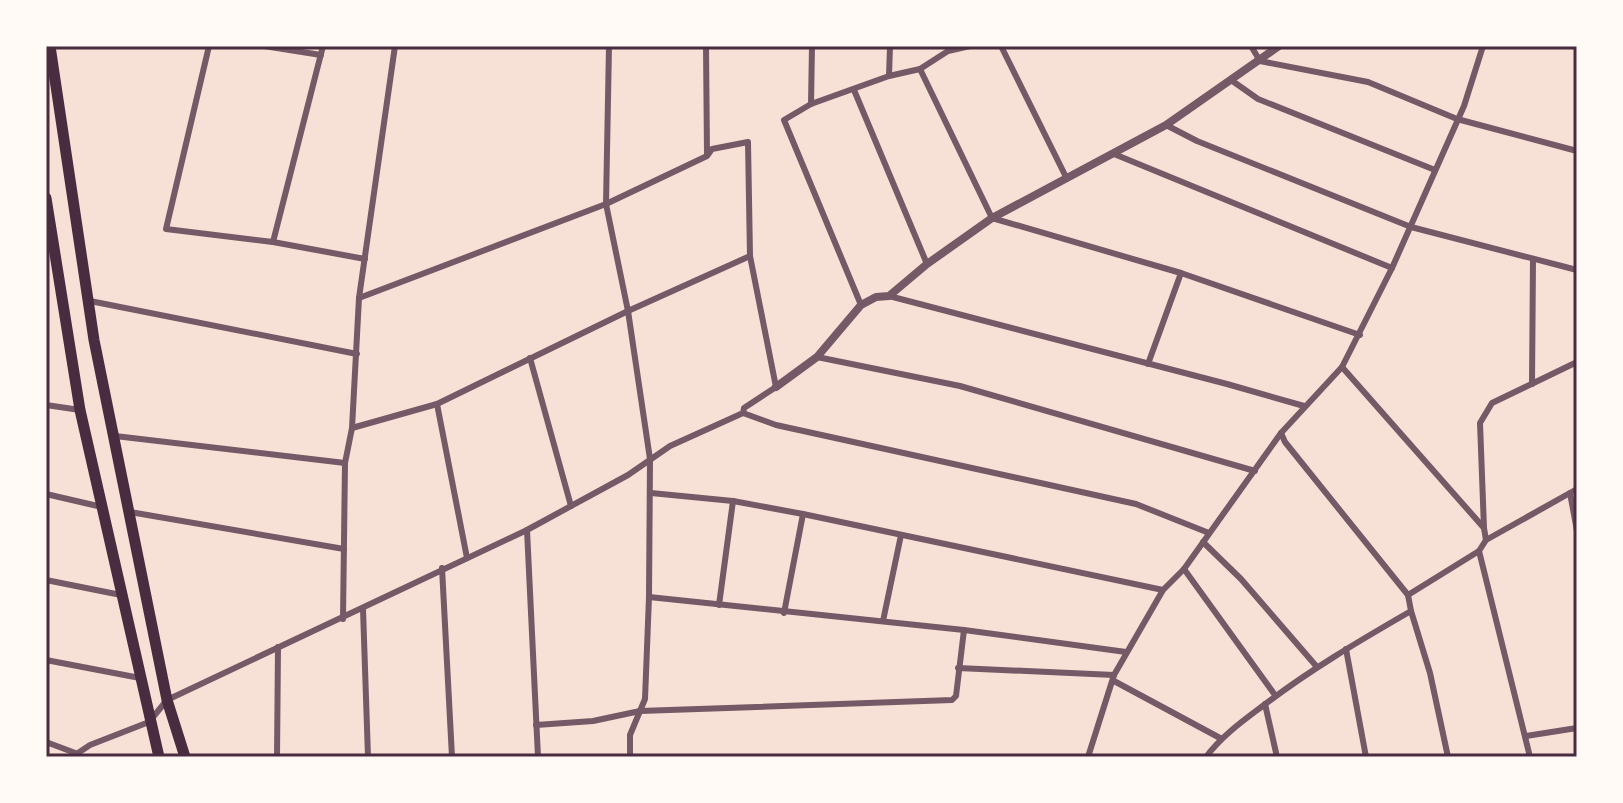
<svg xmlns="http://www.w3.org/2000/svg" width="1623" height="803" font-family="'Sofia Sans Condensed',sans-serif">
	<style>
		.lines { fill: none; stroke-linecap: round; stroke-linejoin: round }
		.minor { stroke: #755966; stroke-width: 6 }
		.tertiary { stroke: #755966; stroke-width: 8 }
		.trunk { stroke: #4a2c40; stroke-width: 11 }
		.neatline { fill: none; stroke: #4a2c40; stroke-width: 3 }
	</style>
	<rect width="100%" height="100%" fill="#f7e1d7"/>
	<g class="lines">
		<!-- minor -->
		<g class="minor">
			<path d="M 209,46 L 166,229 L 273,242 L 365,259"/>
			<path d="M 264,46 L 321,55"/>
			<path d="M 609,46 L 606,204 L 628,311 L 650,459 L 649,597 L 645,699 L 630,735 L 630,757"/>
			<path d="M 706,46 L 707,154"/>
			<path d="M 1001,46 L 1066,177"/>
			<path d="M 1251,46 L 1260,61 L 1368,82 L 1457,119 L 1577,151"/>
			<path d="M 920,69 L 992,218 L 1181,273 L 1360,335"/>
			<path d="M 889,76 L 890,46"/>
			<path d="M 1231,80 L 1258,99 L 1435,170"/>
			<path d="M 854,90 L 927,264"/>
			<path d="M 811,104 L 812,46"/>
			<path d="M 1166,125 L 1197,141 L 1411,227 L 1577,270"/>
			<path d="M 1114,154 L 1392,268"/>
			<path d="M 273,242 L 323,46"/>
			<path d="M 889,296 L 1227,384 L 1304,406"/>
			<path d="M 90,301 L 357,354"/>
			<path d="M 861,305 L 784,120 L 811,104 L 889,76 L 920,69 L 948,51 L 970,46"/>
			<path d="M 817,357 L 960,386 L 1255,471"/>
			<path d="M 530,358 L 571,506"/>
			<path d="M 1148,364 L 1181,273"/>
			<path d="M 1342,367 L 1484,528 L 1486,540"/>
			<path d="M 1532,384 L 1533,259"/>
			<path d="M 437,404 L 467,558"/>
			<path d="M 46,405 L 80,410"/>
			<path d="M 743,413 L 776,425 L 1136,504 L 1209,533"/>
			<path d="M 352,428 L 437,404 L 628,311 L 750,256"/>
			<path d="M 1281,433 L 1285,442 L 1408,595"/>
			<path d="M 115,436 L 345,463"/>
			<path d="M 651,493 L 733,501 L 803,514 L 1163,590"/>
			<path d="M 1570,493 L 1577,531"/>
			<path d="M 46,494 L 102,507"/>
			<path d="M 130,512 L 344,549"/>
			<path d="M 1484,528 L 1480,423 L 1492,403 L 1577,362"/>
			<path d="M 527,530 L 538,757"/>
			<path d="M 1203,542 L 1241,579 L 1317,667"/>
			<path d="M 1479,551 L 1530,757"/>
			<path d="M 442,568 L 452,757"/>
			<path d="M 1184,569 L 1275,695"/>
			<path d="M 46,580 L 121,595"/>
			<path d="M 649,597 L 964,630 L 1126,652"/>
			<path d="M 719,605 L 733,501"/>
			<path d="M 363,609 L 368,757"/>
			<path d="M 1411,611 L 1430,673 L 1448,757"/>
			<path d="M 784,613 L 803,514"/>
			<path d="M 343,619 L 345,463 L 352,428 L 359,298 L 395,46"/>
			<path d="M 883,621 L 901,535"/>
			<path d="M 1346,649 L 1366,757"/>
			<path d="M 46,660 L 140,678"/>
			<path d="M 958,668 L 1114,675"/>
			<path d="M 1114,681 L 1220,738"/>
			<path d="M 1265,704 L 1277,757"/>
			<path d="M 536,725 L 593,721 L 640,711 L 952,700 L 956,696 L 964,630"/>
			<path d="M 1526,736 L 1577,728"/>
			<path d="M 46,742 L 78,754"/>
			<path d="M 72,757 L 90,745 L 149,722 L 167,700 L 527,530 L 628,475 L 670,446 L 743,413 L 744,408 L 776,387 L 750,256 L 748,142 L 712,149 L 707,156 L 606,204 L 359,298"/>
			<path d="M 277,757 L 278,647"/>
			<path d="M 1088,757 L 1114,675 L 1163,590 L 1184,569 L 1281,433 L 1342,367 L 1392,268 L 1464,106 L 1483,46"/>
			<path d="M 1206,757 C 1221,737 1240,723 1260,708 C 1308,671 1359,641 1411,611 L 1408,595 L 1479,551 L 1486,540 L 1577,489"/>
		</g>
		<!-- tertiary -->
		<path class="tertiary" d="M 776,387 L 817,357 L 861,305 L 876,297 L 889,296 L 927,264 L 992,218 L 1166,125 L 1279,46"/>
		<!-- trunk -->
		<g class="trunk">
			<path d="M 50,46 L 94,340 L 167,700 L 185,757"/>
			<path d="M 46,198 L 80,410 L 159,757"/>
		</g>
	</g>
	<!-- border -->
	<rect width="1623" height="803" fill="none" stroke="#fffaf5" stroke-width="96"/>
	<rect x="48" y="48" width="1527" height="707" class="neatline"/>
</svg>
